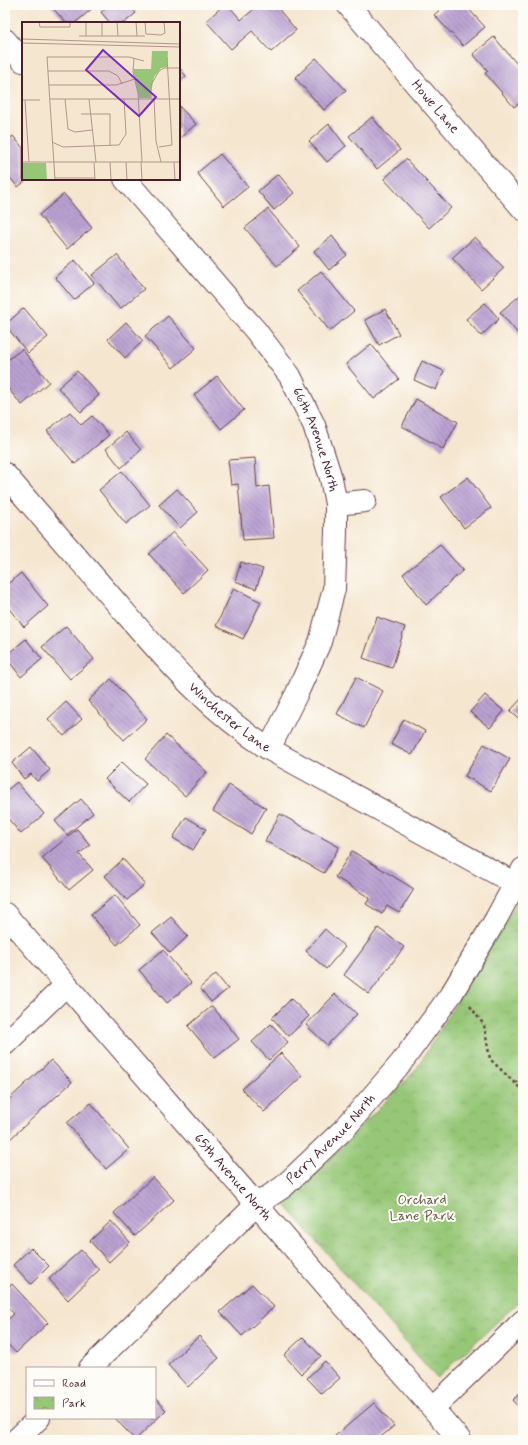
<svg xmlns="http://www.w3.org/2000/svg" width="528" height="1445" font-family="Mynerve,sans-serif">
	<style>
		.park { fill: url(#park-crowns); stroke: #707351 }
		.building { fill: url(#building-back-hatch) }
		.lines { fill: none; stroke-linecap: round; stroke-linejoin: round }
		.minor-casing { stroke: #643d44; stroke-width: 24 }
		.path { stroke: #643d44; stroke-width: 2.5; stroke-dasharray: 3 3; stroke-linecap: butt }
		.minor { stroke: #fff; stroke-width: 22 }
		.labels { text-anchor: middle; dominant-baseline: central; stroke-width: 4; stroke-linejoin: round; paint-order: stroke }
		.street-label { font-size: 14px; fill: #4a1f2b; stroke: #fdfcf7 }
		.park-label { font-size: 14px; fill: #655a46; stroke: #fdfcf7 }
		.inset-road { fill: none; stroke: #b1968d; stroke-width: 1 }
		.view { fill: #7b2cbf; fill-opacity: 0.15; stroke: #7b2cbf; stroke-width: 2 }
		.inset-edge { fill: none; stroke: #4a1f2b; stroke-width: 2 }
	</style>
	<defs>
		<pattern id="park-crowns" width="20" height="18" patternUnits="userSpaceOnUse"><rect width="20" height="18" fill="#96c777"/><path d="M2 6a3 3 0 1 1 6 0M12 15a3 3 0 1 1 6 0" fill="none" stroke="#83aa67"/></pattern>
		<pattern id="building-back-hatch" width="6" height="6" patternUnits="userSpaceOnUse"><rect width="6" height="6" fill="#b9a1d1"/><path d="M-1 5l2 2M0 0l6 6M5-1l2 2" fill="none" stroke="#9883aa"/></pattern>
	</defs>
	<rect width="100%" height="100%" fill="#fdfcf7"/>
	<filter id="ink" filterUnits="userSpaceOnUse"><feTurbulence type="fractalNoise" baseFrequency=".025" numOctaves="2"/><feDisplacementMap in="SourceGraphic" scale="8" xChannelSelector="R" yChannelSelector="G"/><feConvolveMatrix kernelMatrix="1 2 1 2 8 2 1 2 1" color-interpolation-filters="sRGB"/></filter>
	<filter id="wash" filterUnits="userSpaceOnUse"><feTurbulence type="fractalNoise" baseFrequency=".012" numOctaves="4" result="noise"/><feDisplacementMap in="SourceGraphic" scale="16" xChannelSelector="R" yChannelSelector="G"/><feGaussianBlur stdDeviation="0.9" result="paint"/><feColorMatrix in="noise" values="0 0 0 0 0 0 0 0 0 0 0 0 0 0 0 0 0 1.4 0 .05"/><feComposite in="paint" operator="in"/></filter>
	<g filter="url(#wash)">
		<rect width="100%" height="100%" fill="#f5e6cf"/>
		<!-- park -->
		<path class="park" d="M 523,892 L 523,1298 L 437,1378 L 285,1205 L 415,1071 Z"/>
		<g id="blocks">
			<!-- building -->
			<g class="building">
				<path d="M 50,5 L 92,5 L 94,7 L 75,23 L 66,23 Z"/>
				<path d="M 109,5 L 129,5 L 136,13 L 124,23 L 110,23 L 101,12 Z"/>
				<path d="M 224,5 L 228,5 L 241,20 L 259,5 L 275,5 L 296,30 L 271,52 L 252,31 L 231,49 L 206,21 Z"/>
				<path d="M 445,5 L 465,5 L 485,27 L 463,46 L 434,15 Z"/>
				<path d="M 494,37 L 523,71 L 523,100 L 514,107 L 485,73 L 488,71 L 473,54 Z"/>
				<path d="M 316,58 L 346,90 L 324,110 L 295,78 Z"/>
				<path d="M 179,67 L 186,76 L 179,82 Z"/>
				<path d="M 179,106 L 196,124 L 179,139 Z"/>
				<path d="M 372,117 L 400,150 L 377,169 L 349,136 Z"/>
				<path d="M 329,124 L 346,146 L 327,162 L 309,141 Z"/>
				<path d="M 13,136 L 23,148 L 23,179 L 28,179 L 18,187 L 5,172 L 5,142 Z"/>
				<path d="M 220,154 L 248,187 L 224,206 L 197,173 Z"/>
				<path d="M 406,159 L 451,208 L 429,228 L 384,179 Z"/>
				<path d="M 278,174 L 294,193 L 274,210 L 258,191 Z"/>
				<path d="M 64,194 L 92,228 L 67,249 L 39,215 Z"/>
				<path d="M 268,209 L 300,247 L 277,266 L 245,228 Z"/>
				<path d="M 332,236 L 347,255 L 329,270 L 314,251 Z"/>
				<path d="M 475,237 L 504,268 L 481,289 L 452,258 Z"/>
				<path d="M 117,255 L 144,289 L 120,309 L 92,275 Z"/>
				<path d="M 75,260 L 94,283 L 74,300 L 55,277 Z"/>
				<path d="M 321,271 L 354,311 L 330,331 L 297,291 Z"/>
				<path d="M 523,293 L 523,340 L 500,312 Z"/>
				<path d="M 485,303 L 499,319 L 481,336 L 466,319 Z"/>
				<path d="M 24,308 L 48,337 L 28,353 L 5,325 Z"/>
				<path d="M 385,309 L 399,334 L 379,345 L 365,320 Z"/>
				<path d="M 168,316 L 196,348 L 173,368 L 145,336 Z"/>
				<path d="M 126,322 L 143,341 L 125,358 L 108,339 Z"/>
				<path d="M 371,344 L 399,379 L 374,399 L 346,364 Z"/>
				<path d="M 22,349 L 49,382 L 22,405 L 5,385 L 5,362 Z"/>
				<path d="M 422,361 L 444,371 L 436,390 L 414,380 Z"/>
				<path d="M 77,371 L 99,395 L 81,412 L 58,388 Z"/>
				<path d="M 217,376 L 244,410 L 221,429 L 194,395 Z"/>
				<path d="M 416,399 L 458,422 L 443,449 L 402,426 Z"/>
				<path d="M 70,412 L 81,425 L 92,416 L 109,435 L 75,464 L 47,431 Z"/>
				<path d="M 126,432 L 141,450 L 121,468 L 106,449 Z"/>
				<path d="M 255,458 L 257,488 L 269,486 L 274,538 L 243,540 L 238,484 L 231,485 L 228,460 Z"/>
				<path d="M 122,471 L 150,505 L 126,524 L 99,490 Z"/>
				<path d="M 468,477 L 491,508 L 464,528 L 441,497 Z"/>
				<path d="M 177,489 L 198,512 L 180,528 L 159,505 Z"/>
				<path d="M 173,532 L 208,570 L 184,593 L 149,554 Z"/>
				<path d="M 440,545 L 463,570 L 426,605 L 403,574 Z"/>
				<path d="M 241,562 L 263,569 L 256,589 L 235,581 Z"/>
				<path d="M 21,573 L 48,606 L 24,627 L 5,604 L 5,586 Z"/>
				<path d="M 234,588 L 261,602 L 243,639 L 216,626 Z"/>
				<path d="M 377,617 L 405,627 L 392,668 L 363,658 Z"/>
				<path d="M 66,626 L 94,659 L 70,679 L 42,647 Z"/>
				<path d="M 26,639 L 42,659 L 21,677 L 5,656 Z"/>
				<path d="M 356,677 L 383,691 L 364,728 L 337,714 Z"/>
				<path d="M 111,679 L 147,719 L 124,740 L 88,701 Z"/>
				<path d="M 485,695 L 504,711 L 490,728 L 470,712 Z"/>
				<path d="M 523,697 L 523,722 L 510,711 Z"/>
				<path d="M 66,702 L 82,719 L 64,736 L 48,719 Z"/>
				<path d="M 404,719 L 425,731 L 412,755 L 391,744 Z"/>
				<path d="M 166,735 L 207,772 L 185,796 L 145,759 Z"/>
				<path d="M 484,744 L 510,759 L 491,791 L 465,776 Z"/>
				<path d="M 31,747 L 50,770 L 37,781 L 31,774 L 24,779 L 12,763 Z"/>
				<path d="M 122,762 L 146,784 L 129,802 L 105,779 Z"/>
				<path d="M 17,782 L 44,814 L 21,834 L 5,815 L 5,792 Z"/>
				<path d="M 229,785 L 266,808 L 251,834 L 213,811 Z"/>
				<path d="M 81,799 L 93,813 L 67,835 L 55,821 Z"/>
				<path d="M 280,814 L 339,847 L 324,873 L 265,841 Z"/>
				<path d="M 186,817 L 206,829 L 193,850 L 173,838 Z"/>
				<path d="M 77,829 L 90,845 L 79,854 L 93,870 L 69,890 L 42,858 Z"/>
				<path d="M 352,851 L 414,889 L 399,913 L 387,906 L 382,914 L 366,904 L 370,898 L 335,877 Z"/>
				<path d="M 123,859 L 145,884 L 127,900 L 105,876 Z"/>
				<path d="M 115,895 L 140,925 L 117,945 L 91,915 Z"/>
				<path d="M 171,917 L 188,936 L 170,953 L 152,933 Z"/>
				<path d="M 378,928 L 404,947 L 369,994 L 344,975 Z"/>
				<path d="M 325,929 L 345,947 L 326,969 L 306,951 Z"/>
				<path d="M 163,950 L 191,983 L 167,1003 L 139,970 Z"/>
				<path d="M 216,974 L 228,989 L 211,1002 L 200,988 Z"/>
				<path d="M 335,994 L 357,1014 L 327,1045 L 306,1025 Z"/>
				<path d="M 291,999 L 309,1016 L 289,1036 L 272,1018 Z"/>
				<path d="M 212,1006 L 239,1039 L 215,1058 L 188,1026 Z"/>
				<path d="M 271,1024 L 288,1042 L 269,1060 L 252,1042 Z"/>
				<path d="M 281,1053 L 302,1076 L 264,1112 L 242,1089 Z"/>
				<path d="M 51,1060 L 72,1082 L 9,1140 L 5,1136 L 5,1103 Z"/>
				<path d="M 91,1103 L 129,1149 L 106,1169 L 67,1123 Z"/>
				<path d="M 153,1177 L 174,1200 L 135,1236 L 114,1213 Z"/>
				<path d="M 111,1221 L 130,1242 L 109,1262 L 90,1241 Z"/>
				<path d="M 31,1248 L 49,1266 L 31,1284 L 13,1265 Z"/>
				<path d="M 81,1250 L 99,1270 L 68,1300 L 49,1279 Z"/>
				<path d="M 12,1284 L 48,1323 L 16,1353 L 5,1341 L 5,1322 L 14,1314 L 5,1304 L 5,1290 Z"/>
				<path d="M 252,1284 L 274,1307 L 242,1336 L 220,1312 Z"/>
				<path d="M 199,1336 L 219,1358 L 188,1387 L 168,1365 Z"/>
				<path d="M 303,1337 L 321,1356 L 301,1374 L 284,1355 Z"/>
				<path d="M 325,1361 L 340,1378 L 322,1394 L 307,1378 Z"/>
				<path d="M 523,1391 L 523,1411 L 513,1400 Z"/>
				<path d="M 155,1398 L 166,1410 L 135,1440 L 115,1418 L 155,1418 Z"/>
				<path d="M 374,1403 L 394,1426 L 377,1440 L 338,1440 L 335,1436 Z"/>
			</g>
		</g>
	</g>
	<g filter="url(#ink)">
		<use href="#blocks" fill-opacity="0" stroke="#643d44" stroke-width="1"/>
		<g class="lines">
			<!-- minor casing -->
			<g class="minor-casing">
				<g id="minor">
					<path id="s1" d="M 348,5 L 523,209"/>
					<path d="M 5,40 L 23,61"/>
					<path id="s2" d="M 125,179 L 256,331 L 290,376 L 314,425 L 331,478 L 336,504 L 336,532 L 334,589 L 320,642 L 297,693 L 269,749"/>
					<path id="s3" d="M 5,474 C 43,519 82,563 120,607 C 167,661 208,710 269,749 L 516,884"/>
					<path d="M 336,504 L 365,501"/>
					<path id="s4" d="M 5,914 L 460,1440"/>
					<path d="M 5,1044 L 66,985"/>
					<path id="s5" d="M 90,1368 L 257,1204 L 283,1187 L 345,1128 L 401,1063 L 452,993 L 496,919 L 523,869"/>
					<path d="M 433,1408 L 523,1321"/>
					<path d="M 16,1440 L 39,1418"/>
				</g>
			</g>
			<!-- path -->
			<g class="path">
				<path d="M 470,1006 L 484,1025 L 490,1059 L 523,1091"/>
				<path d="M 515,1083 L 523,1075"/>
			</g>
			<!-- minor -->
			<use href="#minor" class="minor"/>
		</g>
	</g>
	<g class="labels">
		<!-- street labels -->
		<g class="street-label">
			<text stroke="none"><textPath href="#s1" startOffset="134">Howe Lane</textPath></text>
			<text stroke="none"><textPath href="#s2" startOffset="326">66th Avenue North</textPath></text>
			<text stroke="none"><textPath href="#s3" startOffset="332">Winchester Lane</textPath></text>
			<text stroke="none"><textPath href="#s5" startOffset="333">Perry Avenue North</textPath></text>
			<text stroke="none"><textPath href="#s4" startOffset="348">65th Avenue North</textPath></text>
		</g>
		<!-- park labels -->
		<g class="park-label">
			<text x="422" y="1200">Orchard<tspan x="422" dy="16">Lane Park</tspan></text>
		</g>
	</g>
	<!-- overview -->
	<g transform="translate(22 22)">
		<rect width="158" height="158" fill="#f5e6cf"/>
		<path d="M 130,29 L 146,29 L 145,45 L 139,46 L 132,55 L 128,76 L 117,76 L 111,47 L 129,47 ZM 24,141 L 25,158 L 0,158 L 0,141 Z" fill="#96c777"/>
		<path d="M 141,31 L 144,43 L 133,46 L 130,32 Z" fill="#96c777"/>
		<path class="inset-road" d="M 17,0 L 18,5 L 48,5 L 48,0M 64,0 L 64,14M 80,0 L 80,14M 95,0 L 96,14M 114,0 L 115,14M 123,0 L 124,12 L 139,13 L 143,11 L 142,0M 57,14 L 123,14M 0,17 L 158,22M 0,21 L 158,25M 112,36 L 111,50 L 116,71 L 120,140M 26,49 L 87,49 L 96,54 L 100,62M 27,63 L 94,63 L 113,57M 28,77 L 158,77M 43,77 L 46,107 L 53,110 L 70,108M 67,77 L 74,140M 129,77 L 129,63 L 137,49 L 142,46 L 158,46M 132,77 L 134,119 L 139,140M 0,78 L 18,78M 3,78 L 7,140M 59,92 L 88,92 L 88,124M 30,120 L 41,125 L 97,123 L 104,112 L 102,77M 137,125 L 150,123 L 145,35M 0,140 L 158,140M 72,140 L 73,158M 88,140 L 89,158M 104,140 L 105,158M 119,140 L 120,158M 152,140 L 153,158M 33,156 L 73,156M 33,158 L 25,35 L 107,35 L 122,39"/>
		<path class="view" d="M 81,28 L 134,75 L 117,94 L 64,48 Z"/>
		<rect width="158" height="158" class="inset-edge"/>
	</g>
	<!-- margin -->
	<rect width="528" height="1445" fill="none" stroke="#fdfcf7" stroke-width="20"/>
	<!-- legend -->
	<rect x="26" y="1367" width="130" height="52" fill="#fdfcf7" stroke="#b5a4a5"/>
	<rect x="34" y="1380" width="20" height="6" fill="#ffffff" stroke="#b5a4a5"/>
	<text x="62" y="1387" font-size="12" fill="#4a1f2b">Road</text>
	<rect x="34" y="1397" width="20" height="12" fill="url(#park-crowns)" stroke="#b5a4a5"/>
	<text x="62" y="1407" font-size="12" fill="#4a1f2b">Park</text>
</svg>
